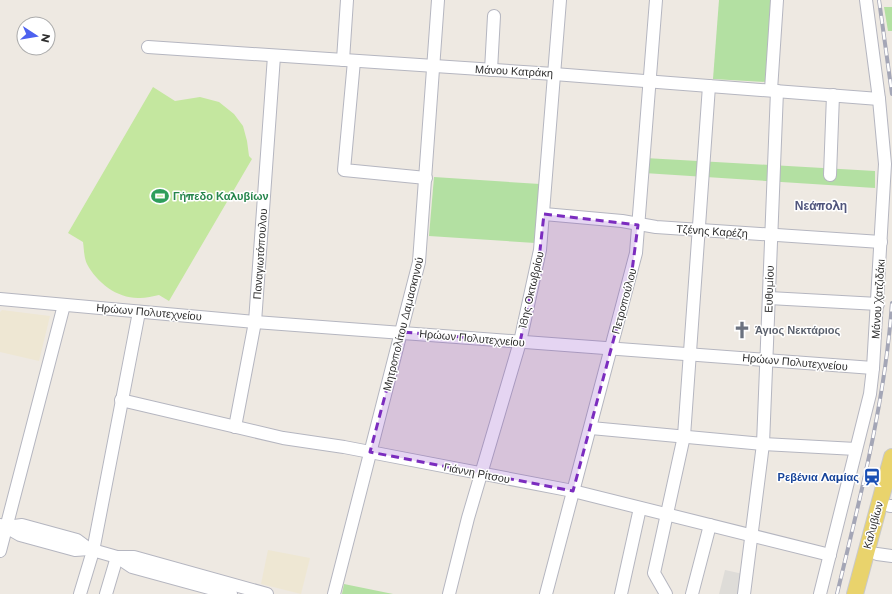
<svg xmlns="http://www.w3.org/2000/svg" width="892" height="594" font-family="Montserrat,sans-serif">
	<style>
		.education { fill: #eee7d3 }
		.green { fill: #b3e0a2 }
		.pitch { fill: #c4e79f }
		.plaza { fill: #dedcd8 }
		.lines { fill: none; stroke-linecap: round; stroke-linejoin: round }
		.minor-casing { stroke: #b5b6c0; stroke-width: 14 }
		.major-casing { stroke: #c9c9c9; stroke-width: 18 }
		.minor { stroke: #fff; stroke-width: 12 }
		.major { stroke: #e9d36c; stroke-width: 16 }
		.rail-casing { stroke: #a4a6b6; stroke-width: 4 }
		.rail { stroke: #fff; stroke-width: 2.5; stroke-dasharray: 8; stroke-linecap: butt }
		.marked { fill: #7b2cbf; fill-opacity: 0.2; stroke: #7b2cbf; stroke-width: 3; stroke-dasharray: 8 5; stroke-linejoin: round }
		.labels { text-anchor: middle; dominant-baseline: central; stroke-width: 3; stroke-linejoin: round; paint-order: stroke }
		.street-label { font-size: 11px; fill: #2e2e2e; stroke: #fff }
		.leisure-label { font-size: 11px; font-weight: bold; fill: #27864d; stroke: #fff; text-anchor: start }
		.worship-label { font-size: 11px; font-weight: bold; fill: #5b616d; stroke: #fff; text-anchor: start }
		.transit-label { font-size: 11px; font-weight: bold; fill: #164399; stroke: #fff; text-anchor: end }
		.neighbourhood-label { font-size: 12px; font-weight: bold; fill: #50557c; stroke: #fff }
	</style>
	<rect width="100%" height="100%" fill="#eee9e2"/>
	<!-- education -->
	<g class="education">
		<path d="M 2,310 L 50,316 L 39,361 L 0,352 L 0,312 Z"/>
		<path d="M 268,550 L 310,558 L 301,594 L 261,584 Z"/>
	</g>
	<!-- green -->
	<g class="green">
		<path d="M 719,0 L 771,0 L 766,82 L 713,79 Z"/>
		<path d="M 884,7 L 892,7 L 892,31 L 888,31 Z"/>
		<path d="M 645,158 L 875,171 L 875,188 L 644,173 Z"/>
		<path d="M 434,177 L 540,184 L 535,243 L 429,236 Z"/>
		<path d="M 344,584 L 393,594 L 342,594 Z"/>
	</g>
	<!-- pitch -->
	<path class="pitch" d="M 153,87 L 175,101 L 200,97 L 219,102 L 234,114 L 243,126 L 247,141 L 249,156 L 252,159 L 169,301 L 159,295 C 153,296 146,298 140,298 C 118,299 97,283 87,264 C 84,258 84,249 83,242 L 68,233 Z"/>
	<!-- plaza -->
	<path class="plaza" d="M 725,570 L 743,574 L 740,594 L 719,594 Z"/>
	<g class="lines">
		<!-- minor casing -->
		<g class="minor-casing">
			<g id="minor">
				<path d="M 148,47 L 554,74 L 879,99"/>
				<path d="M 343,60 L 347,0"/>
				<path d="M 354,61 L 344,170 L 426,178"/>
				<path d="M 491,70 L 494,16"/>
				<path d="M 771,90 L 777,0"/>
				<path d="M 830,175 L 833,95"/>
				<path d="M 544,214 L 622,221 L 656,227 L 881,242"/>
				<path d="M 769,298 L 878,304"/>
				<path d="M 0,299 L 255,322 L 873,368"/>
				<path d="M 121,400 L 283,438 L 344,447 L 573,491 L 830,555"/>
				<path d="M 235,427 L 255,322 L 274,56"/>
				<path d="M 591,428 L 763,444 L 856,449"/>
				<path d="M 890,506 L 892,506"/>
				<path d="M 0,525 L 6,527 L 20,535 L 75,550 L 89,549 L 117,557 L 134,557 L 267,594"/>
				<path d="M 6,527 L 22,525 L 77,540 L 89,549"/>
				<path d="M 0,551 L 64,305"/>
				<path d="M 877,554 L 892,556"/>
				<path d="M 117,557 L 132,567 L 231,594"/>
				<path d="M 80,594 L 93,551 L 139,312"/>
				<path d="M 106,594 L 117,557"/>
				<path d="M 334,594 L 419,262 L 438,0"/>
				<path d="M 449,594 L 468,518 L 520,342 L 540,250 L 560,0"/>
				<path d="M 546,594 L 636,253 L 656,0"/>
				<path d="M 621,594 L 640,508"/>
				<path d="M 666,594 L 654,573 L 684,436 L 709,86"/>
				<path d="M 692,594 L 710,525"/>
				<path d="M 744,594 L 763,444 L 777,91"/>
				<path d="M 820,594 L 870,394 L 873,368 L 885,164 L 879,99 L 866,0"/>
			</g>
		</g>
		<!-- major casing -->
		<g class="major-casing">
			<path id="major" d="M 855,594 L 892,457"/>
		</g>
		<!-- minor -->
		<use href="#minor" class="minor"/>
		<!-- major -->
		<use href="#major" class="major"/>
		<!-- rail casing -->
		<g class="rail-casing">
			<g id="rail">
				<path d="M 879,0 L 892,94"/>
				<path d="M 837,594 C 860,498 885,402 892,303"/>
			</g>
		</g>
		<!-- rail -->
		<use href="#rail" class="rail"/>
	</g>
	<!-- marked area -->
	<path class="marked" d="M 544,214 L 638,225 L 632,271 L 573,491 L 370,452 L 402,332 L 520,342 L 540,250 Z"/>
	<!-- icons -->
	<defs>
		<g id="stadium-bare" transform="scale(1.38)"><path d="M0-5a6.5 5 0 1 0 0 10a6.5 5 0 1 0 0-10ZM-3.5-1.8h7v3.6h-7Z" fill="#2e9e5b" stroke="#fff" stroke-width="2.5" paint-order="stroke"/></g>
		<g id="church-bare" transform="scale(1.38)"><path d="M-1.2-6h2.4v3.5h3.3v2.4h-3.3V6h-2.4V-.1h-3.3v-2.4h3.3Z" fill="#6b7280" stroke="#fff" stroke-width="2.5" paint-order="stroke"/></g>
		<g id="station-bare" transform="scale(1.38)"><path d="M-3-6H3Q5-6 5-4V2Q5 4 3 4L4.5 6H3L1.5 4h-3L-3 6H-4.5L-3 4Q-5 4-5 2V-4Q-5-6-3-6ZM-3.5-4v3h7v-3ZM-3.5 1v1.5H-2V1ZM2 1v1.5H3.5V1Z" fill="#1a4fb4" stroke="#fff" stroke-width="2.5" paint-order="stroke"/></g>
	</defs>
	<g fill-rule="evenodd">
		<use href="#stadium-bare" x="160" y="196"/>
		<use href="#church-bare" x="742" y="330"/>
		<use href="#station-bare" x="872" y="477"/>
	</g>
	<g class="labels">
		<!-- street labels -->
		<g class="street-label">
			<text transform="translate(514 71) rotate(3)">Μάνου Κατράκη</text>
			<text transform="translate(712 231) rotate(4)">Τζένης Καρέζη</text>
			<text transform="translate(260 254) rotate(-86)">Παναγιωτόπουλου</text>
			<text transform="translate(769 289) rotate(-88)">Ευθυμίου</text>
			<text transform="translate(531 290) rotate(-77)">18ης Οκτωβρίου</text>
			<text transform="translate(878 299) rotate(-86)">Μάνου Χατζιδάκι</text>
			<text transform="translate(624 301) rotate(-75)">Πετροπούλου</text>
			<text transform="translate(149 312) rotate(5)">Ηρώων Πολυτεχνείου</text>
			<text transform="translate(403 324) rotate(-76)">Μητροπολίτου Δαμασκηνού</text>
			<text transform="translate(472 338) rotate(5)">Ηρώων Πολυτεχνείου</text>
			<text transform="translate(795 362) rotate(5)">Ηρώων Πολυτεχνείου</text>
			<text transform="translate(477 473) rotate(11)">Γιάννη Ρίτσου</text>
			<text transform="translate(873 525) rotate(-75)">Καλυβίων</text>
		</g>
		<!-- leisure labels -->
		<g class="leisure-label">
			<text x="173" y="196">Γήπεδο Καλυβίων</text>
		</g>
		<!-- worship labels -->
		<g class="worship-label">
			<text x="755" y="330">Άγιος Νεκτάριος</text>
		</g>
		<!-- transit labels -->
		<g class="transit-label">
			<text x="859" y="477">Ρεβένια Λαμίας</text>
		</g>
		<!-- neighbourhood labels -->
		<g class="neighbourhood-label">
			<text x="821" y="205">Νεάπολη</text>
		</g>
	</g>
	<!-- north arrow -->
	<g transform="translate(36 36) rotate(102)"><circle r="19" fill="#ffffff" stroke="#ababab"/>
	<path d="M0-3L7 15L0 10L-7 15Z" fill="#4d61ef"/>
	<text y="-6" font-size="11" font-weight="bold" text-anchor="middle" fill="#2e2e2e">N</text>
	</g>
</svg>
